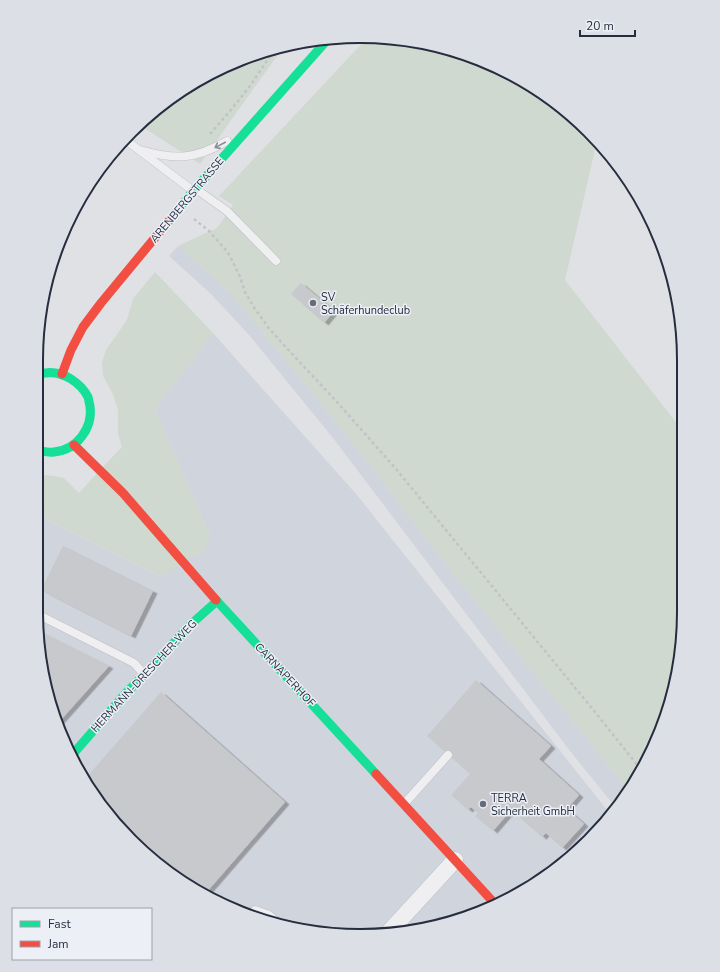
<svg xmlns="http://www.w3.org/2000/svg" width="720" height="972" font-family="'Nunito Sans',sans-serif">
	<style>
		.built { fill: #d0d4dc }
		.green { fill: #cfd9cf }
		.building { fill: #c8c9cd; filter: url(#shadow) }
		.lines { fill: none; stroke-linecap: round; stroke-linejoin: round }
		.lane-casing { stroke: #bebfc3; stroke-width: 9 }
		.street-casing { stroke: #bebfc3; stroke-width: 17 }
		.path { stroke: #c2c2c8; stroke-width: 2.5; stroke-dasharray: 3 3; stroke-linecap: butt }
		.lane { stroke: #efeff2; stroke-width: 8 }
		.street { stroke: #efeff2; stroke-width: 16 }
		.fast { stroke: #16e098; stroke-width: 9 }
		.jam { stroke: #f24e42; stroke-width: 9 }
		.oneway { stroke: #8a8e98 }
		.poi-dot { fill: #666c79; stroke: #eceff5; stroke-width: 1.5 }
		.labels { text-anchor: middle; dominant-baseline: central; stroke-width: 3; stroke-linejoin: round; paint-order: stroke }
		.street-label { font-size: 11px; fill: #252d3f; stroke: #eceff5 }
		.poi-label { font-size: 11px; fill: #252d3f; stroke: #eceff5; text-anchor: start }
		.rim { fill: none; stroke: #252d3f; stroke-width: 2 }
	</style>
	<defs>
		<filter id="shadow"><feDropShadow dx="4.5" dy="2.5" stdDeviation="0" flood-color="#0004"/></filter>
	</defs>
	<rect width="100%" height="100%" fill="#e0e1e5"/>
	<!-- built -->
	<g class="built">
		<path d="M 178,246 L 215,278 L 247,313 L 342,429 L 445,563 L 629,791 L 616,808 L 570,751 L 333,438 L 250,336 L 211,294 L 169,256 Z"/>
		<path d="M 213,333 L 357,495 L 611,815 L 604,825 L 557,869 L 484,911 L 402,933 L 297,930 L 217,903 L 147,856 L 90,792 L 47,696 L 36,612 L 36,514 L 162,577 L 210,536 L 155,409 Z"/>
	</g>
	<!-- green -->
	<g class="green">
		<path d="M 367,38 L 402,39 L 464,53 L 522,79 L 573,116 L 597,141 L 565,280 L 682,430 L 683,633 L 667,716 L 641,774 L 629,791 L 445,563 L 342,429 L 247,313 L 215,278 L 178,246 L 217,228 L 233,205 L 219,196 Z"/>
		<path d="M 284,46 L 200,164 L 141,126 L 163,103 L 216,70 L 276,47 Z"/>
		<path d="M 155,272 L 213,333 L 155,409 L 210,536 L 204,554 L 183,560 L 181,564 L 162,577 L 36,514 L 36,474 L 54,476 L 64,478 L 79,493 L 100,470 L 122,447 L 118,433 L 118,410 L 113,394 L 103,376 L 102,363 L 106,350 L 127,320 L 133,299 Z"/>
	</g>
	<!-- building -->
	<g class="building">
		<path d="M 301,283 L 334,311 L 324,323 L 291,294 Z"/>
		<path d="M 63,546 L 153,591 L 131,636 L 41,590 Z"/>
		<path d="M 39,631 L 109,666 L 59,722 L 47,696 Z"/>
		<path d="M 476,680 L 551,746 L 539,759 L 579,795 L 567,809 L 584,824 L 562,848 L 546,833 L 542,837 L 511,810 L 493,831 L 475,816 L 478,813 L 471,807 L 468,810 L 451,795 L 470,774 L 427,736 Z"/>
		<path d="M 161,692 L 285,802 L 205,894 L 147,856 L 90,792 L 85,779 Z"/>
		<path d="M 439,916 L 446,921 L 430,926 Z"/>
	</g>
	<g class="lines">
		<!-- lane casing -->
		<g class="lane-casing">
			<g id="lane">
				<path d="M 127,141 L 192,190"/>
				<path d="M 140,150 C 175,160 194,160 227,141"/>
				<path d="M 196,189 L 227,211 L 276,261"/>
				<path d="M 36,615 L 39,615 L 134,663 L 144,674"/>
				<path d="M 405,803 L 448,755"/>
				<path d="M 249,914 L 255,910 L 269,915 L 280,924"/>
			</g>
		</g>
		<!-- street casing -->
		<g class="street-casing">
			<path id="street" d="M 388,933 L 455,860"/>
		</g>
		<!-- path -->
		<g class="path">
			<path d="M 210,134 L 230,111 L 250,86 L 276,47"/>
			<path d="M 194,219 L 209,231 L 225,249 L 230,256 L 240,277 L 245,292 L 253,306 L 268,327 L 281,342 L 337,402 L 396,469 L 595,712 L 642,771"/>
		</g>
		<!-- lane -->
		<use href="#lane" class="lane"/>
		<!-- street -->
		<use href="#street" class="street"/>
		<!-- fast -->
		<g class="fast">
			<path d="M 177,211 L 193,191 L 329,38"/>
			<path d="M 36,375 C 48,371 60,372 71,379 C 79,384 84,389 88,397 C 89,400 89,403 90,406 C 93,428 77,450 54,452 C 49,453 42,451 36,450"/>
			<path d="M 216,600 L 376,774"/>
			<path d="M 73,754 L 126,693 L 145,674 L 189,626 L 217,601"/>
		</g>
		<!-- jam -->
		<g class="jam">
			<path d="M 62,374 L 71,350 L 83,327 L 101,303 L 177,211"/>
			<path d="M 74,445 L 123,493 L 216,600"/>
			<path d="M 376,774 L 496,905"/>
		</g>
	</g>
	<!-- one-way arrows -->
	<defs><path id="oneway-shaft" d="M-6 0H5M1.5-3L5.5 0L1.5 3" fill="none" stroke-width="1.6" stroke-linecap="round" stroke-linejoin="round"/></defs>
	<use class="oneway" href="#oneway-shaft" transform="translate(220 145) rotate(152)"/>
	<!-- markers -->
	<g class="poi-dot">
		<circle cx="313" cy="303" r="4"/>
		<circle cx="483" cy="804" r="4"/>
	</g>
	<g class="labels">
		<!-- street labels -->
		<g class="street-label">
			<text transform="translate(187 200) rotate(-50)">ARENBERGSTRASSE</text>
			<text transform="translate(285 675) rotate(47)">CARNAPERHOF</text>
			<text transform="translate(144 676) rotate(-47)">HERMANN-DRESCHER-WEG</text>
		</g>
		<!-- poi labels -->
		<g class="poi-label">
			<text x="321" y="297">SV<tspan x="321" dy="13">Schäferhundeclub</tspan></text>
			<text x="491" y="798">TERRA<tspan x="491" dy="13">Sicherheit GmbH</tspan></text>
		</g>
	</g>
	<!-- crop -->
	<path d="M0 0H720V972H0ZM360 43H360A317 317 0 0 1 677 360V612A317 317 0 0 1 360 929H360A317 317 0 0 1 43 612V360A317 317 0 0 1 360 43Z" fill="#dcdfe6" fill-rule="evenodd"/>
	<path class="rim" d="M360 43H360A317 317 0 0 1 677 360V612A317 317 0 0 1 360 929H360A317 317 0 0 1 43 612V360A317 317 0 0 1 360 43Z"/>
	<!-- legend -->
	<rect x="12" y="908" width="140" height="52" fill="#eceff5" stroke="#9ca1ac"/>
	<rect x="20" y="921" width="20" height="6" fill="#16e098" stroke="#9ca1ac"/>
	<text x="48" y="928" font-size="12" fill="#252d3f">Fast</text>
	<rect x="20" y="941" width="20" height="6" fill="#f24e42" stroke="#9ca1ac"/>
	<text x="48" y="948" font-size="12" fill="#252d3f">Jam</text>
	<!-- scale -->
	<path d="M580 30v6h55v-6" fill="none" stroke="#252d3f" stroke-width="2"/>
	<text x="586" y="30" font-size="12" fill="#252d3f" stroke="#eceff5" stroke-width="3" paint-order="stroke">20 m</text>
</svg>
